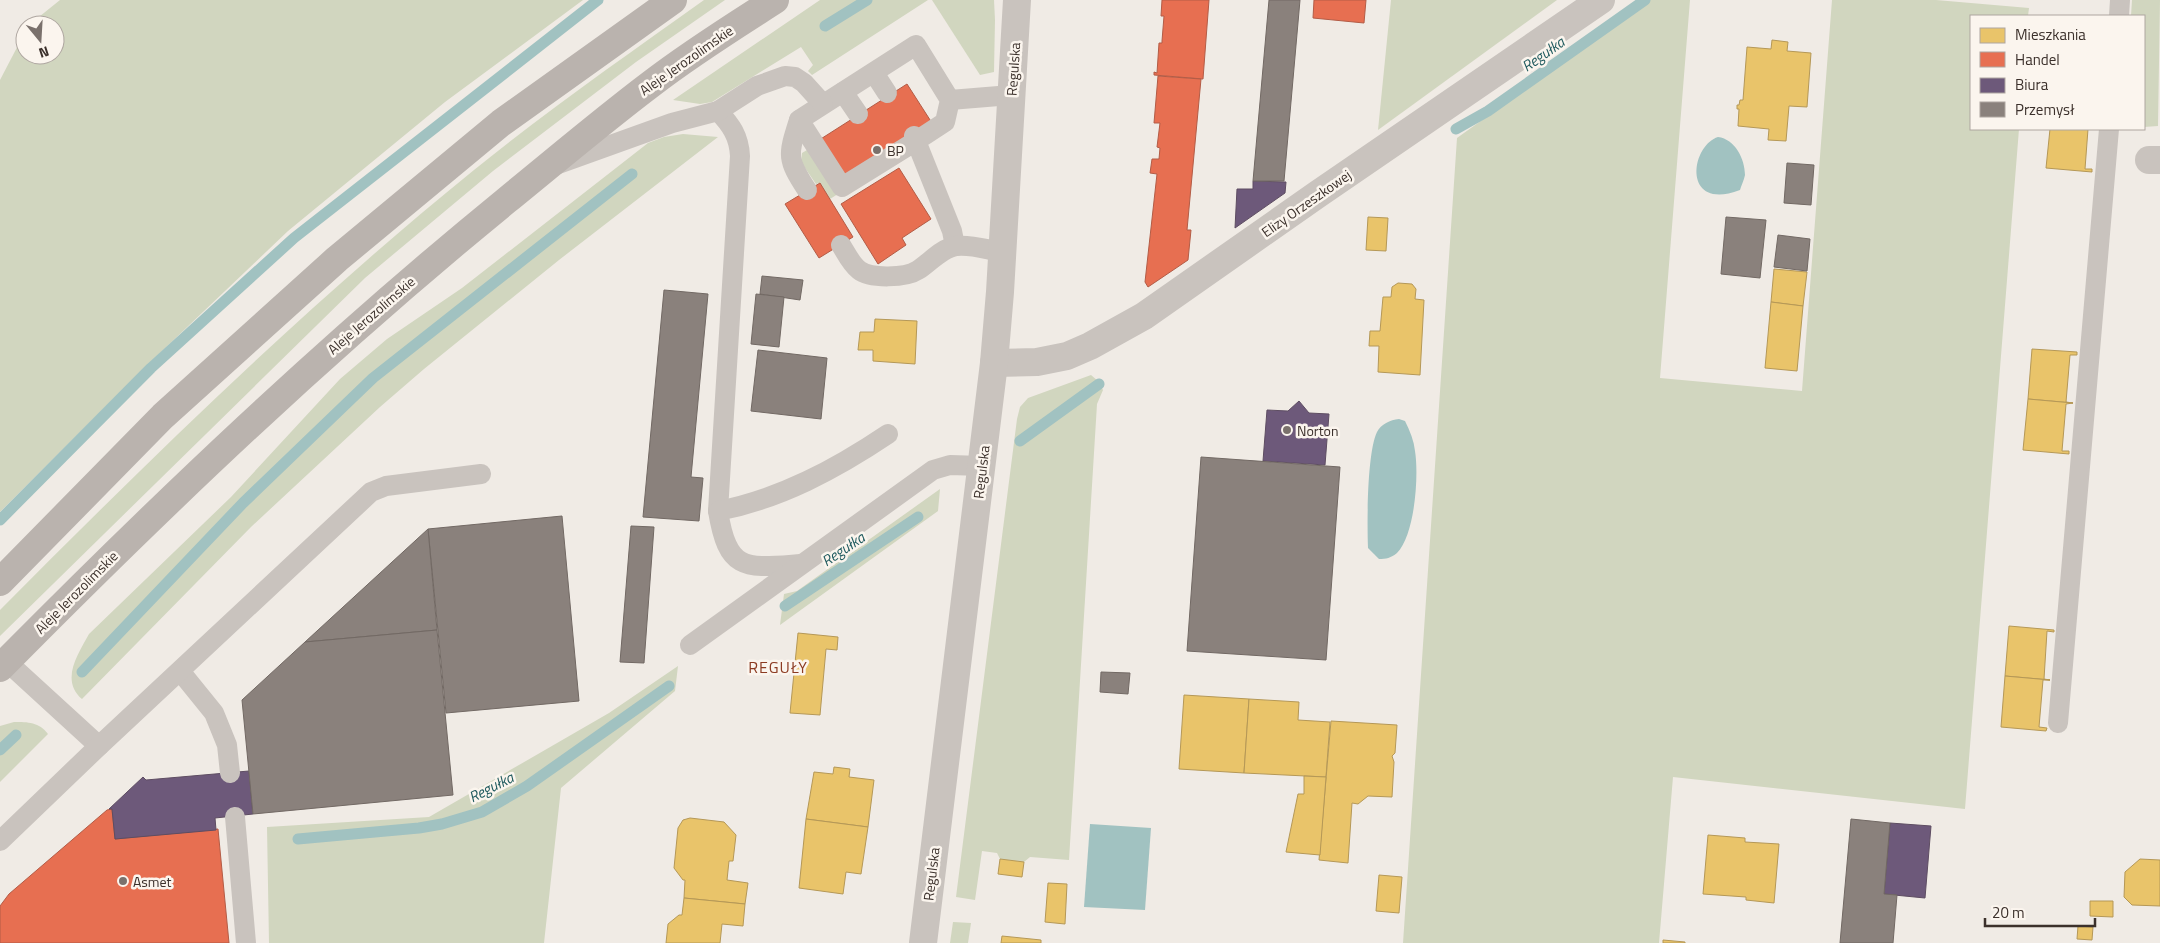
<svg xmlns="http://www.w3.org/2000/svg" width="2160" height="943" font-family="'Titillium Web',sans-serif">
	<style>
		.green { fill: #d1d6bf }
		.water { fill: #a1c2c1 }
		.homes { fill: #e9c46a; stroke: #b59857 }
		.shops { fill: #e76f51; stroke: #b35c46 }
		.offices { fill: #6d597a; stroke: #5e4d62 }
		.industry { fill: #8a817c; stroke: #726964 }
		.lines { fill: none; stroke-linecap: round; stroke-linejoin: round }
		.stream { stroke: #a1c2c1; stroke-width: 11 }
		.service { stroke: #c9c3be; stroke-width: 20 }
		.minor { stroke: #c9c3be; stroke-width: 28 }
		.tertiary { stroke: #c9c3be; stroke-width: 28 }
		.secondary { stroke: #bab3ae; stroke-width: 28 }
		.poi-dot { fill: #7a716c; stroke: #fbf5ee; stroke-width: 2 }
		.labels { text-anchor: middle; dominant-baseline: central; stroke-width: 5; stroke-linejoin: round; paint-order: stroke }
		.street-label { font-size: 14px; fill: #3b302b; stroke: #fbf5ee }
		.poi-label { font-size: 14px; fill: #3b302b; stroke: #fbf5ee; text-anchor: start }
		.water-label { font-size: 15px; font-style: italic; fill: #1f5a5e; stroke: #fbf5ee }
		.quarter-label { font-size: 16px; letter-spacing: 1px; fill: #8c3b22; stroke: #fbf5ee }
	</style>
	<rect width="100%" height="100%" fill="#f0ebe5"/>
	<!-- green -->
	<g class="green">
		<path d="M 60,0 L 583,0 L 445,102 L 288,231 L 141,371 L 0,512 L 0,80 L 25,32 L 25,55 L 55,55 L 55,25 L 29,25 Z"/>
		<path d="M 704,0 L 725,0 L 636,62 L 493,171 L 365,278 L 0,636 L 0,610 C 152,457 306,306 474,170 C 548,110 627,55 704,0 Z"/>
		<path d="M 820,0 L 928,0 L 812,75 L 808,71 L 813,65 L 801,47 L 712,102 L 700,104 L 673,100 Z"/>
		<path d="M 932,0 L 994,0 L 995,20 L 994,72 L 980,75 Z"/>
		<path d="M 1391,0 L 1557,0 L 1378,130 Z"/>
		<path d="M 1649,0 L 1690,0 L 1660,378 L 1802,391 L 1832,0 L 1936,0 L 2029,8 L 2028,16 L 1971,16 L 1971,129 L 2019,129 L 1965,809 L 1673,777 L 1659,943 L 1403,943 L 1457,138 Z"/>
		<path d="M 2132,0 L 2160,0 L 2158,126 L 2144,127 L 2144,16 L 2131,16 Z"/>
		<path d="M 683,134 L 718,137 L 559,260 L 424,369 L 380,407 L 251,527 L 82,699 C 60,680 78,654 89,634 L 231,497 L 340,379 L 387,339 L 462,288 L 648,143 L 664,137 Z"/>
		<path d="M 807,150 L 841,192 L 830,199 L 819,183 L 816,184 L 801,162 L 802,153 Z"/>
		<path d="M 1091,375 L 1098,381 L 1103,390 L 1097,404 L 1069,860 L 1030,857 L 1024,862 L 1000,859 L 997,853 L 982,851 L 975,900 L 956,897 L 1017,419 L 1020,407 L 1028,398 Z"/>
		<path d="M 940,489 L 938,511 L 780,625 L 784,594 L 797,591 Z"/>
		<path d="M 678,666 L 675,691 L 561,788 L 544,943 L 269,943 L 267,827 L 429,817 L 609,713 Z"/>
		<path d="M 14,722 C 28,722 39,722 48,734 L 0,782 L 0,726 Z"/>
		<path d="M 953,922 L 971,923 L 968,943 L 950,943 Z"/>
	</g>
	<!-- water -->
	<g class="water">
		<path d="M 1718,137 C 1735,139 1745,159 1745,175 C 1744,180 1741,186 1740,190 C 1682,212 1690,146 1718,137 Z"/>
		<path d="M 1399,419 L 1405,421 C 1410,431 1414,441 1415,451 C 1419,475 1415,535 1397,553 C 1391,558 1386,559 1379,559 L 1368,548 C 1367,523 1367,453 1377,432 C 1381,424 1390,420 1399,419 Z"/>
		<path d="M 1090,824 L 1151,828 L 1145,910 L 1084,907 Z"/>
	</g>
	<!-- homes -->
	<g class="homes">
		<path d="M 1772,40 L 1788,42 L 1787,51 L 1811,53 L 1807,107 L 1789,106 L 1786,141 L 1768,140 L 1769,129 L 1738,126 L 1739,109 L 1737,109 L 1737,105 L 1739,105 L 1740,100 L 1743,100 L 1747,47 L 1771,49 Z"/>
		<path d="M 2050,129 L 2088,129 L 2085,169 L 2092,169 L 2092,172 L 2046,168 Z"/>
		<path d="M 1368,217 L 1388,218 L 1386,251 L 1366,250 Z"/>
		<path d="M 1774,269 L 1807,272 L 1803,306 L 1771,302 Z"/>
		<path d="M 1398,283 L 1412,284 L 1416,289 L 1415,299 L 1424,300 L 1420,375 L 1378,372 L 1379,346 L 1369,346 L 1370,331 L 1380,331 L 1383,297 L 1391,297 L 1392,287 Z"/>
		<path d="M 1771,302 L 1803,306 L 1797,371 L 1765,368 Z"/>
		<path d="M 875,319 L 917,321 L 915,364 L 873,361 L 873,350 L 858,350 L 860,332 L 874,332 Z"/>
		<path d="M 2032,349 L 2077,352 L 2077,355 L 2070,355 L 2066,402 L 2073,403 L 2028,399 Z"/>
		<path d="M 2028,399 L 2073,403 L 2066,404 L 2062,451 L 2069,451 L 2069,454 L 2023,450 Z"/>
		<path d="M 2009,626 L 2054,630 L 2054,632 L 2047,631 L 2044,679 L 2050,680 L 2005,676 Z"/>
		<path d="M 798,633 L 838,637 L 837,650 L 826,649 L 820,715 L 790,713 Z"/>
		<path d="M 2005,676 L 2050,680 L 2043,680 L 2039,727 L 2047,728 L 2046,731 L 2001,727 Z"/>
		<path d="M 1184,695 L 1249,699 L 1244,773 L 1179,769 Z"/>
		<path d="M 1249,699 L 1299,702 L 1298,720 L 1330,722 L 1326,777 L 1244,773 Z"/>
		<path d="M 1331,721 L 1397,725 L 1395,753 L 1392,756 L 1394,762 L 1392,797 L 1368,796 L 1358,804 L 1352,803 L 1348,863 L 1319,860 Z"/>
		<path d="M 834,767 L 850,769 L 849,777 L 874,780 L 868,827 L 806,819 L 814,772 L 833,774 Z"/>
		<path d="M 1304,776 L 1326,777 L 1320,855 L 1286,852 L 1298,794 L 1304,794 Z"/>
		<path d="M 690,818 L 724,822 L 736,835 L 733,861 L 729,861 L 727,880 L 748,883 L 745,904 L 684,898 L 685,880 L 683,880 L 674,868 L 678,828 L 683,820 Z"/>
		<path d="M 806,819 L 868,827 L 861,874 L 846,872 L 843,894 L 799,888 Z"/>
		<path d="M 1708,835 L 1745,838 L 1745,842 L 1779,844 L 1774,903 L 1746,900 L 1746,897 L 1703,894 Z"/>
		<path d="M 1000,859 L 1024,862 L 1022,877 L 998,874 Z"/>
		<path d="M 2140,859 L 2160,860 L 2160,906 L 2132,905 L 2124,897 L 2125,872 Z"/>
		<path d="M 1379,875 L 1402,877 L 1399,913 L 1376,911 Z"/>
		<path d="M 1048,883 L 1067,884 L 1065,924 L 1045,922 Z"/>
		<path d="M 684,898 L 745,904 L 743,926 L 722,924 L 720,943 L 666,943 L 668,924 L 679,915 L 682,915 Z"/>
		<path d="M 2090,901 L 2113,901 L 2113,917 L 2090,916 Z"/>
		<path d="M 2078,926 L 2093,927 L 2092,940 L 2077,939 Z"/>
		<path d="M 1002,936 L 1041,940 L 1041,943 L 1001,943 Z"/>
		<path d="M 1663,940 L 1685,942 L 1685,943 L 1663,943 Z"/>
	</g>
	<!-- shops -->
	<g class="shops">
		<path d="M 1162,0 L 1209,0 L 1203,79 L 1154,75 L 1154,72 L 1157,73 L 1159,43 L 1162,43 L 1162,41 L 1164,16 L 1161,16 Z"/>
		<path d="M 1314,0 L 1366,0 L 1364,23 L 1313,18 Z"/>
		<path d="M 1158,76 L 1201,79 L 1187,230 L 1191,230 L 1188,260 L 1148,287 L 1145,282 L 1157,174 L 1150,173 L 1152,159 L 1159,159 L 1160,148 L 1157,147 L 1160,123 L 1154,123 Z"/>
		<path d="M 907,84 L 932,123 L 842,180 L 816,142 Z"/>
		<path d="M 899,168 L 931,219 L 902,238 L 906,245 L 878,264 L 841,204 Z"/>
		<path d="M 820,183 L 853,237 L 819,258 L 785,204 Z"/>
		<path d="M 112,809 L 115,839 L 218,829 L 229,943 L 0,943 L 0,906 L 9,894 L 107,810 Z"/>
	</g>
	<!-- offices -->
	<g class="offices">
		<path d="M 1253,181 L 1286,182 L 1285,193 L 1235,228 L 1237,189 L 1253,189 Z"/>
		<path d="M 1299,401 L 1309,413 L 1329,414 L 1325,465 L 1263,461 L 1267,410 L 1288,411 Z"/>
		<path d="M 249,771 L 253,814 L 215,818 L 216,830 L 115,839 L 112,809 L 109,809 L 143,777 L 146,780 Z"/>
		<path d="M 1890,823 L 1931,826 L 1925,898 L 1884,894 Z"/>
	</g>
	<!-- industry -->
	<g class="industry">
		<path d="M 1269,0 L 1300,0 L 1284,181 L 1253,181 Z"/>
		<path d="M 1787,163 L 1814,165 L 1811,205 L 1784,203 Z"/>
		<path d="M 1726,217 L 1766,220 L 1760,278 L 1721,274 Z"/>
		<path d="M 1778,235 L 1810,239 L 1807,271 L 1774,267 Z"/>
		<path d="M 762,276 L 803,280 L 800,300 L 760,294 Z"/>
		<path d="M 664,290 L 708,294 L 691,477 L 703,478 L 699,521 L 643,517 Z"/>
		<path d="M 756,294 L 784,297 L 779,347 L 751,344 Z"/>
		<path d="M 758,350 L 827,358 L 821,419 L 751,411 Z"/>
		<path d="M 1201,457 L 1340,467 L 1326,660 L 1187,651 Z"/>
		<path d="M 562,516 L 579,701 L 446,713 L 428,529 Z"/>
		<path d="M 631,526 L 654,527 L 644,663 L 620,662 Z"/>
		<path d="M 428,529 L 437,630 L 305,642 Z"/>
		<path d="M 437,630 L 453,795 L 253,814 L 242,700 L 305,642 Z"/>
		<path d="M 1101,672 L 1130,673 L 1128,694 L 1100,692 Z"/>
		<path d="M 1851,819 L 1890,823 L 1884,894 L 1897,895 L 1893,943 L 1840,943 Z"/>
	</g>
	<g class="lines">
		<!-- stream -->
		<g class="stream">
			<path d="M 825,26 L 867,0"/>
			<path d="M 1456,129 L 1488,111 L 1645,0"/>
			<path d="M 1020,441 L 1099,384"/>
			<path d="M 0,520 L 151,368 L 294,238 L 598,0"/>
			<path d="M 785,606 L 918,517"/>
			<path d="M 82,672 L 243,503 L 373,378 L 632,174"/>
			<path d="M 0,750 L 16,735"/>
			<path d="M 298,839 L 419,828 L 442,824 L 482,812 L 527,786 L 669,686"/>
		</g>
		<!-- service -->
		<g class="service">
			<path d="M 2119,16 L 2120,0"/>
			<path d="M 874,73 L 887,93"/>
			<path d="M 843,92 L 858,114"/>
			<path d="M 950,100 L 1011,95"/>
			<path d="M 718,111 C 731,125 739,136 740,156 L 718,511 C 728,573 746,568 801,564"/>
			<path d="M 799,120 C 788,155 786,158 807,190"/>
			<path d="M 914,136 L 916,141 L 945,122 L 950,100 L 916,45 L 799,120 L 842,187 L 916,141 L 952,231 L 955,246"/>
			<path d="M 558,164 L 672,123 L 718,111 L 757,86 L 785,76 L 795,77 L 804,83 L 823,104"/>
			<path d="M 841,245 C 846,253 851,264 859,270 C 870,279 906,278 918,270 C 929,263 942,248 956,246 C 971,244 988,250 1002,252"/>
			<path d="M 718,511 C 780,499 836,469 888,434"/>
			<path d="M 690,645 L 933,470 L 950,465 L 982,466"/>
			<path d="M 6,661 L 99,746"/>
			<path d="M 180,671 L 214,713 L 227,745 L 230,773"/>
			<path d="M 2058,723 L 2109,129"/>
			<path d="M 235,817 L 246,943"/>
			<path d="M 0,841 L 99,746 L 371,492 L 386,486 L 481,474"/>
		</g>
		<!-- minor -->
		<g class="minor">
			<path d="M 2149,160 L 2160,160"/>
			<path d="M 994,363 L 1037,362 L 1067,356 L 1090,346 L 1144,316 L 1318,194 L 1601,0"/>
		</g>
		<!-- tertiary -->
		<path class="tertiary" d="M 923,943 L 994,363 L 1000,292 L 1017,0"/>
		<!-- secondary -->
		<g class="secondary">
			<path d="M 0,582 L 163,416 L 337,259 L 501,123 L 673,0"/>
			<path d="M 0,668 C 162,504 328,346 507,200 C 555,161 602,121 651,84 C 691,53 733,27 775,0"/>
		</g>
	</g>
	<!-- markers -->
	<g class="poi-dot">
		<circle cx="877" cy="150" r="5"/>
		<circle cx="1287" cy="430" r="5"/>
		<circle cx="123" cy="881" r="5"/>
	</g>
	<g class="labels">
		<!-- street labels -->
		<g class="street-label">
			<text transform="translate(686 60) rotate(-35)">Aleje Jerozolimskie</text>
			<text transform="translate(1013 69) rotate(-86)">Regulska</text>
			<text transform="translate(1306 203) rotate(-35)">Elizy Orzeszkowej</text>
			<text transform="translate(371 315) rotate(-41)">Aleje Jerozolimskie</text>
			<text transform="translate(981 472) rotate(-83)">Regulska</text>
			<text transform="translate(76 592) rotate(-45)">Aleje Jerozolimskie</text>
			<text transform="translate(931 874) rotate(-83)">Regulska</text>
		</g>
		<!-- poi labels -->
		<g class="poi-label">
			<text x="887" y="150">BP</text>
			<text x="1297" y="430">Norton</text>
			<text x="133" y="881">Asmet</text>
		</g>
		<!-- water labels -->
		<g class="water-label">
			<text transform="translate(1543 54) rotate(-35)">Regułka</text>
			<text transform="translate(843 549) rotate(-34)">Regułka</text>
			<text transform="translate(491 787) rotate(-27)">Regułka</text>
		</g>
		<!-- quarter labels -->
		<g class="quarter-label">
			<text x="778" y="667">REGUŁY</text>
		</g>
	</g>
	<!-- legend -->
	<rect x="1970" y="15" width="175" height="115" fill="#fbf5ee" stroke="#aea6a0"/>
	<rect x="1980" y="28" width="25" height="15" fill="#e9c46a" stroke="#aea6a0"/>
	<text x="2015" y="40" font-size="15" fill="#3b302b">Mieszkania</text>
	<rect x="1980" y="52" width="25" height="15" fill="#e76f51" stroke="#aea6a0"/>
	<text x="2015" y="65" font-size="15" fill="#3b302b">Handel</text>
	<rect x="1980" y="78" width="25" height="15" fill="#6d597a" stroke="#aea6a0"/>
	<text x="2015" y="90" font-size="15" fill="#3b302b">Biura</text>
	<rect x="1980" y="102" width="25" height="15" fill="#8a817c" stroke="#aea6a0"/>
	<text x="2015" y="115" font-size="15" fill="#3b302b">Przemysł</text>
	<!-- north arrow -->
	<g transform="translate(40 40) rotate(162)"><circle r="24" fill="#fbf5ee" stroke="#aea6a0"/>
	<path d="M0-4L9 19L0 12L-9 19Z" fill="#7a716c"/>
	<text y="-8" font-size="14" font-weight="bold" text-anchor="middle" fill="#3b302b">N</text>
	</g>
	<!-- scale -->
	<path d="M1985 918v8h110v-8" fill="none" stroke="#3b302b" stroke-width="2.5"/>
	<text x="1992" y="918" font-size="15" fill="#3b302b" stroke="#fbf5ee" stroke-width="4" paint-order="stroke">20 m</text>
</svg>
